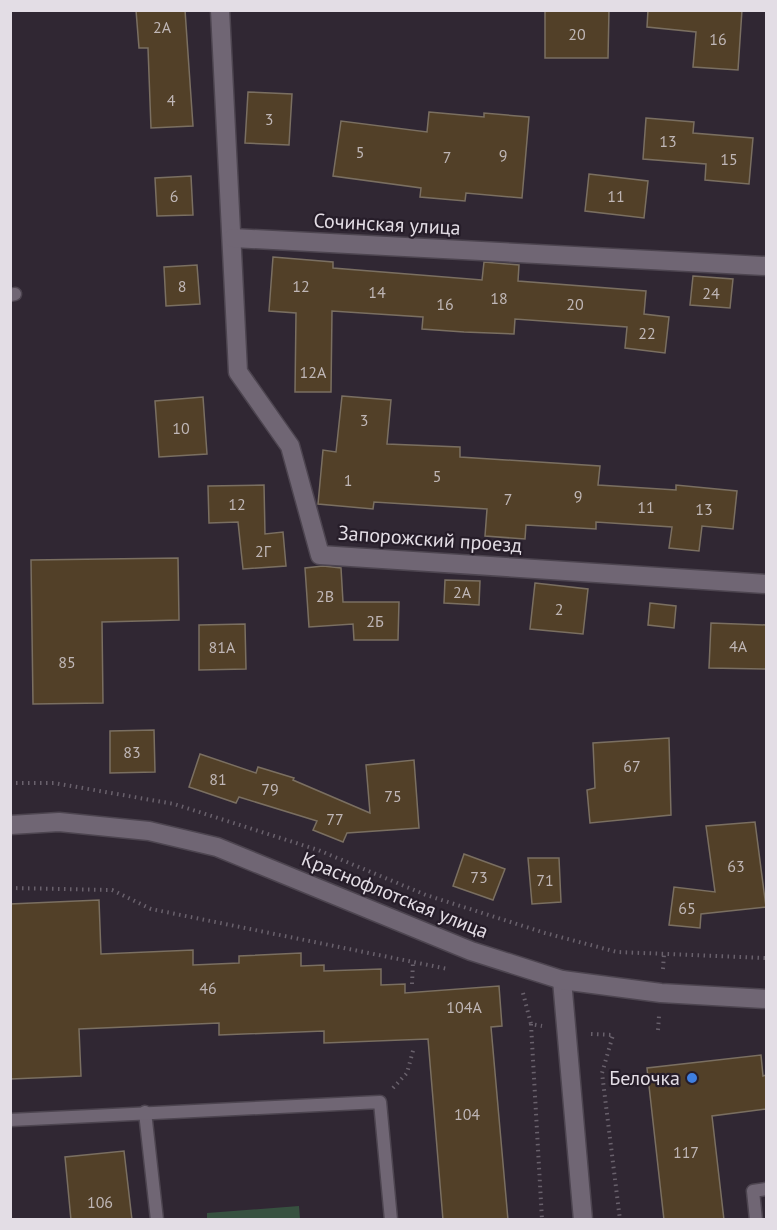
<svg xmlns="http://www.w3.org/2000/svg" width="777" height="1230" font-family="'PT Sans',sans-serif">
	<style>
		.garden { fill: #375140 }
		.building { fill: #524028; stroke: #7a6f61; stroke-width: 1.5 }
		.lines { fill: none; stroke-linecap: round; stroke-linejoin: round }
		.service-casing { stroke: #4d4550; stroke-width: 15 }
		.minor-casing { stroke: #4d4550; stroke-width: 21 }
		.tertiary-casing { stroke: #4d4550; stroke-width: 21 }
		.path { stroke: #69616c; stroke-width: 4; stroke-dasharray: 1.5 4.5; stroke-linecap: butt }
		.service { stroke: #706674; stroke-width: 12 }
		.minor { stroke: #706674; stroke-width: 18 }
		.tertiary { stroke: #706674; stroke-width: 18 }
		.shop-dot { fill: #3f7fe0; stroke: #261d29; stroke-width: 2 }
		.labels { text-anchor: middle; dominant-baseline: central; stroke-width: 4.5; stroke-linejoin: round; paint-order: stroke }
		.number-label { font-size: 16px; fill: #bfb6b6 }
		.street-label { font-size: 20px; fill: #e3dde5; stroke: #261d29 }
		.poi-label { font-size: 20px; fill: #e3dde5; stroke: #261d29; text-anchor: end }
	</style>
	<rect width="100%" height="100%" fill="#302733"/>
	<!-- garden -->
	<path class="garden" d="M 299,1206 L 300,1219 L 207,1219 L 207,1213 Z"/>
	<!-- building -->
	<g class="building">
		<path d="M 136,10 L 185,10 L 193,126 L 151,128 L 148,48 L 139,48 Z"/>
		<path d="M 545,10 L 609,10 L 608,58 L 545,58 Z"/>
		<path d="M 648,10 L 742,10 L 738,70 L 693,67 L 696,32 L 647,27 Z"/>
		<path d="M 248,92 L 292,94 L 289,145 L 245,143 Z"/>
		<path d="M 429,112 L 484,117 L 484,113 L 529,117 L 522,198 L 466,193 L 465,201 L 420,197 L 421,188 L 333,176 L 341,121 L 427,132 Z"/>
		<path d="M 646,118 L 694,122 L 693,133 L 753,138 L 749,184 L 705,180 L 706,164 L 643,159 Z"/>
		<path d="M 589,174 L 648,181 L 644,218 L 585,211 Z"/>
		<path d="M 191,176 L 193,215 L 157,216 L 155,178 Z"/>
		<path d="M 273,257 L 333,262 L 333,268 L 482,280 L 484,262 L 519,265 L 518,281 L 646,291 L 644,314 L 669,317 L 665,353 L 625,348 L 627,327 L 515,319 L 514,334 L 464,332 L 422,329 L 423,317 L 332,311 L 331,392 L 295,392 L 296,313 L 269,311 Z"/>
		<path d="M 197,265 L 200,304 L 166,306 L 164,267 Z"/>
		<path d="M 693,276 L 733,279 L 730,308 L 690,305 Z"/>
		<path d="M 342,396 L 391,400 L 387,444 L 460,447 L 460,457 L 600,466 L 598,485 L 676,490 L 676,485 L 737,491 L 733,529 L 702,526 L 699,551 L 669,548 L 672,527 L 596,522 L 596,529 L 526,525 L 525,539 L 485,536 L 487,509 L 374,502 L 373,509 L 318,504 L 323,450 L 336,452 Z"/>
		<path d="M 203,397 L 207,454 L 159,457 L 155,401 Z"/>
		<path d="M 264,485 L 265,534 L 283,532 L 286,566 L 243,569 L 238,522 L 209,523 L 208,486 Z"/>
		<path d="M 178,558 L 179,620 L 102,622 L 103,703 L 33,704 L 31,560 Z"/>
		<path d="M 323,566 L 341,568 L 343,602 L 399,602 L 398,640 L 354,640 L 353,624 L 309,627 L 305,568 Z"/>
		<path d="M 445,580 L 480,581 L 479,605 L 444,603 Z"/>
		<path d="M 535,583 L 588,589 L 583,634 L 530,629 Z"/>
		<path d="M 650,603 L 676,606 L 674,628 L 648,625 Z"/>
		<path d="M 711,623 L 766,625 L 766,669 L 709,668 Z"/>
		<path d="M 245,624 L 246,669 L 199,670 L 199,625 Z"/>
		<path d="M 154,730 L 155,772 L 110,773 L 110,731 Z"/>
		<path d="M 669,738 L 671,815 L 590,823 L 587,790 L 595,788 L 593,743 Z"/>
		<path d="M 200,754 L 256,773 L 258,767 L 294,778 L 293,780 L 370,813 L 366,765 L 414,760 L 419,828 L 347,833 L 343,842 L 313,830 L 317,821 L 239,797 L 236,803 L 189,787 Z"/>
		<path d="M 755,822 L 766,907 L 701,914 L 700,928 L 669,925 L 674,887 L 715,892 L 706,826 Z"/>
		<path d="M 464,854 L 505,869 L 493,900 L 453,886 Z"/>
		<path d="M 528,858 L 559,858 L 561,902 L 532,904 Z"/>
		<path d="M 99,900 L 101,954 L 193,950 L 193,965 L 239,963 L 239,956 L 301,953 L 301,966 L 324,965 L 324,971 L 381,969 L 381,985 L 405,984 L 405,993 L 499,986 L 502,1026 L 491,1027 L 508,1220 L 443,1220 L 428,1039 L 324,1043 L 324,1031 L 219,1035 L 219,1023 L 79,1029 L 81,1076 L 11,1079 L 10,904 Z"/>
		<path d="M 761,1055 L 763,1076 L 766,1075 L 766,1109 L 712,1116 L 724,1220 L 664,1220 L 647,1068 Z"/>
		<path d="M 124,1151 L 132,1220 L 71,1220 L 65,1157 Z"/>
	</g>
	<g class="lines">
		<!-- service casing -->
		<g class="service-casing">
			<g id="service">
				<path d="M 10,295 L 15,294"/>
				<path d="M 145,1112 L 157,1220"/>
				<path d="M 10,1120 L 380,1102 L 391,1220"/>
				<path d="M 756,1220 L 753,1191 L 766,1189"/>
			</g>
		</g>
		<!-- minor casing -->
		<g class="minor-casing">
			<g id="minor">
				<path d="M 220,10 L 238,372 L 290,446 L 320,555 L 766,584"/>
				<path d="M 233,238 L 766,266"/>
				<path d="M 562,980 L 583,1220"/>
			</g>
		</g>
		<!-- tertiary casing -->
		<g class="tertiary-casing">
			<path id="tertiary" d="M 10,825 L 59,822 L 149,831 L 217,847 L 471,951 L 562,980 L 661,993 L 766,999"/>
		</g>
		<!-- path -->
		<g class="path">
			<path d="M 10,783 L 54,783 L 174,804 L 318,850 L 426,895 L 545,933 L 617,952 L 766,958"/>
			<path d="M 10,888 L 112,890 L 151,909 L 448,969"/>
			<path d="M 663,969 L 664,954"/>
			<path d="M 412,984 L 413,962"/>
			<path d="M 523,993 L 531,1024 L 542,1026"/>
			<path d="M 531,1024 L 542,1220"/>
			<path d="M 658,1030 L 659,1016"/>
			<path d="M 591,1034 L 613,1035 L 602,1073 L 620,1220"/>
			<path d="M 393,1088 L 407,1073 L 414,1047"/>
		</g>
		<!-- service -->
		<use href="#service" class="service"/>
		<!-- minor -->
		<use href="#minor" class="minor"/>
		<!-- tertiary -->
		<use href="#tertiary" class="tertiary"/>
	</g>
	<!-- markers -->
	<circle class="shop-dot" cx="692" cy="1078" r="6"/>
	<g class="labels">
		<!-- number labels -->
		<g class="number-label">
			<text x="162" y="27">2А</text>
			<text x="577" y="34">20</text>
			<text x="718" y="39">16</text>
			<text x="171" y="100">4</text>
			<text x="269" y="119">3</text>
			<text x="668" y="141">13</text>
			<text x="360" y="152">5</text>
			<text x="503" y="155">9</text>
			<text x="447" y="157">7</text>
			<text x="729" y="159">15</text>
			<text x="174" y="196">6</text>
			<text x="616" y="196">11</text>
			<text x="182" y="286">8</text>
			<text x="301" y="286">12</text>
			<text x="377" y="292">14</text>
			<text x="711" y="293">24</text>
			<text x="499" y="298">18</text>
			<text x="445" y="304">16</text>
			<text x="575" y="304">20</text>
			<text x="647" y="333">22</text>
			<text x="313" y="372">12А</text>
			<text x="364" y="420">3</text>
			<text x="181" y="428">10</text>
			<text x="437" y="476">5</text>
			<text x="348" y="480">1</text>
			<text x="578" y="496">9</text>
			<text x="508" y="499">7</text>
			<text x="237" y="504">12</text>
			<text x="646" y="507">11</text>
			<text x="704" y="509">13</text>
			<text x="263" y="551">2Г</text>
			<text x="462" y="592">2А</text>
			<text x="325" y="596">2В</text>
			<text x="559" y="609">2</text>
			<text x="375" y="621">2Б</text>
			<text x="738" y="646">4А</text>
			<text x="222" y="647">81А</text>
			<text x="67" y="662">85</text>
			<text x="132" y="752">83</text>
			<text x="632" y="766">67</text>
			<text x="218" y="779">81</text>
			<text x="270" y="789">79</text>
			<text x="393" y="796">75</text>
			<text x="335" y="819">77</text>
			<text x="736" y="866">63</text>
			<text x="479" y="877">73</text>
			<text x="545" y="880">71</text>
			<text x="687" y="908">65</text>
			<text x="208" y="988">46</text>
			<text x="464" y="1007">104А</text>
			<text x="467" y="1114">104</text>
			<text x="686" y="1152">117</text>
			<text x="100" y="1202">106</text>
		</g>
		<!-- street labels -->
		<g class="street-label">
			<text transform="translate(387 224) rotate(3)">Сочинская улица</text>
			<text transform="translate(430 539) rotate(4)">Запорожский проезд</text>
			<text transform="translate(395 895) rotate(22)">Краснофлотская улица</text>
		</g>
		<!-- poi labels -->
		<g class="poi-label">
			<text x="680" y="1078">Белочка</text>
		</g>
	</g>
	<!-- border -->
	<rect width="777" height="1230" fill="none" stroke="#e3dde5" stroke-width="24"/>
</svg>
